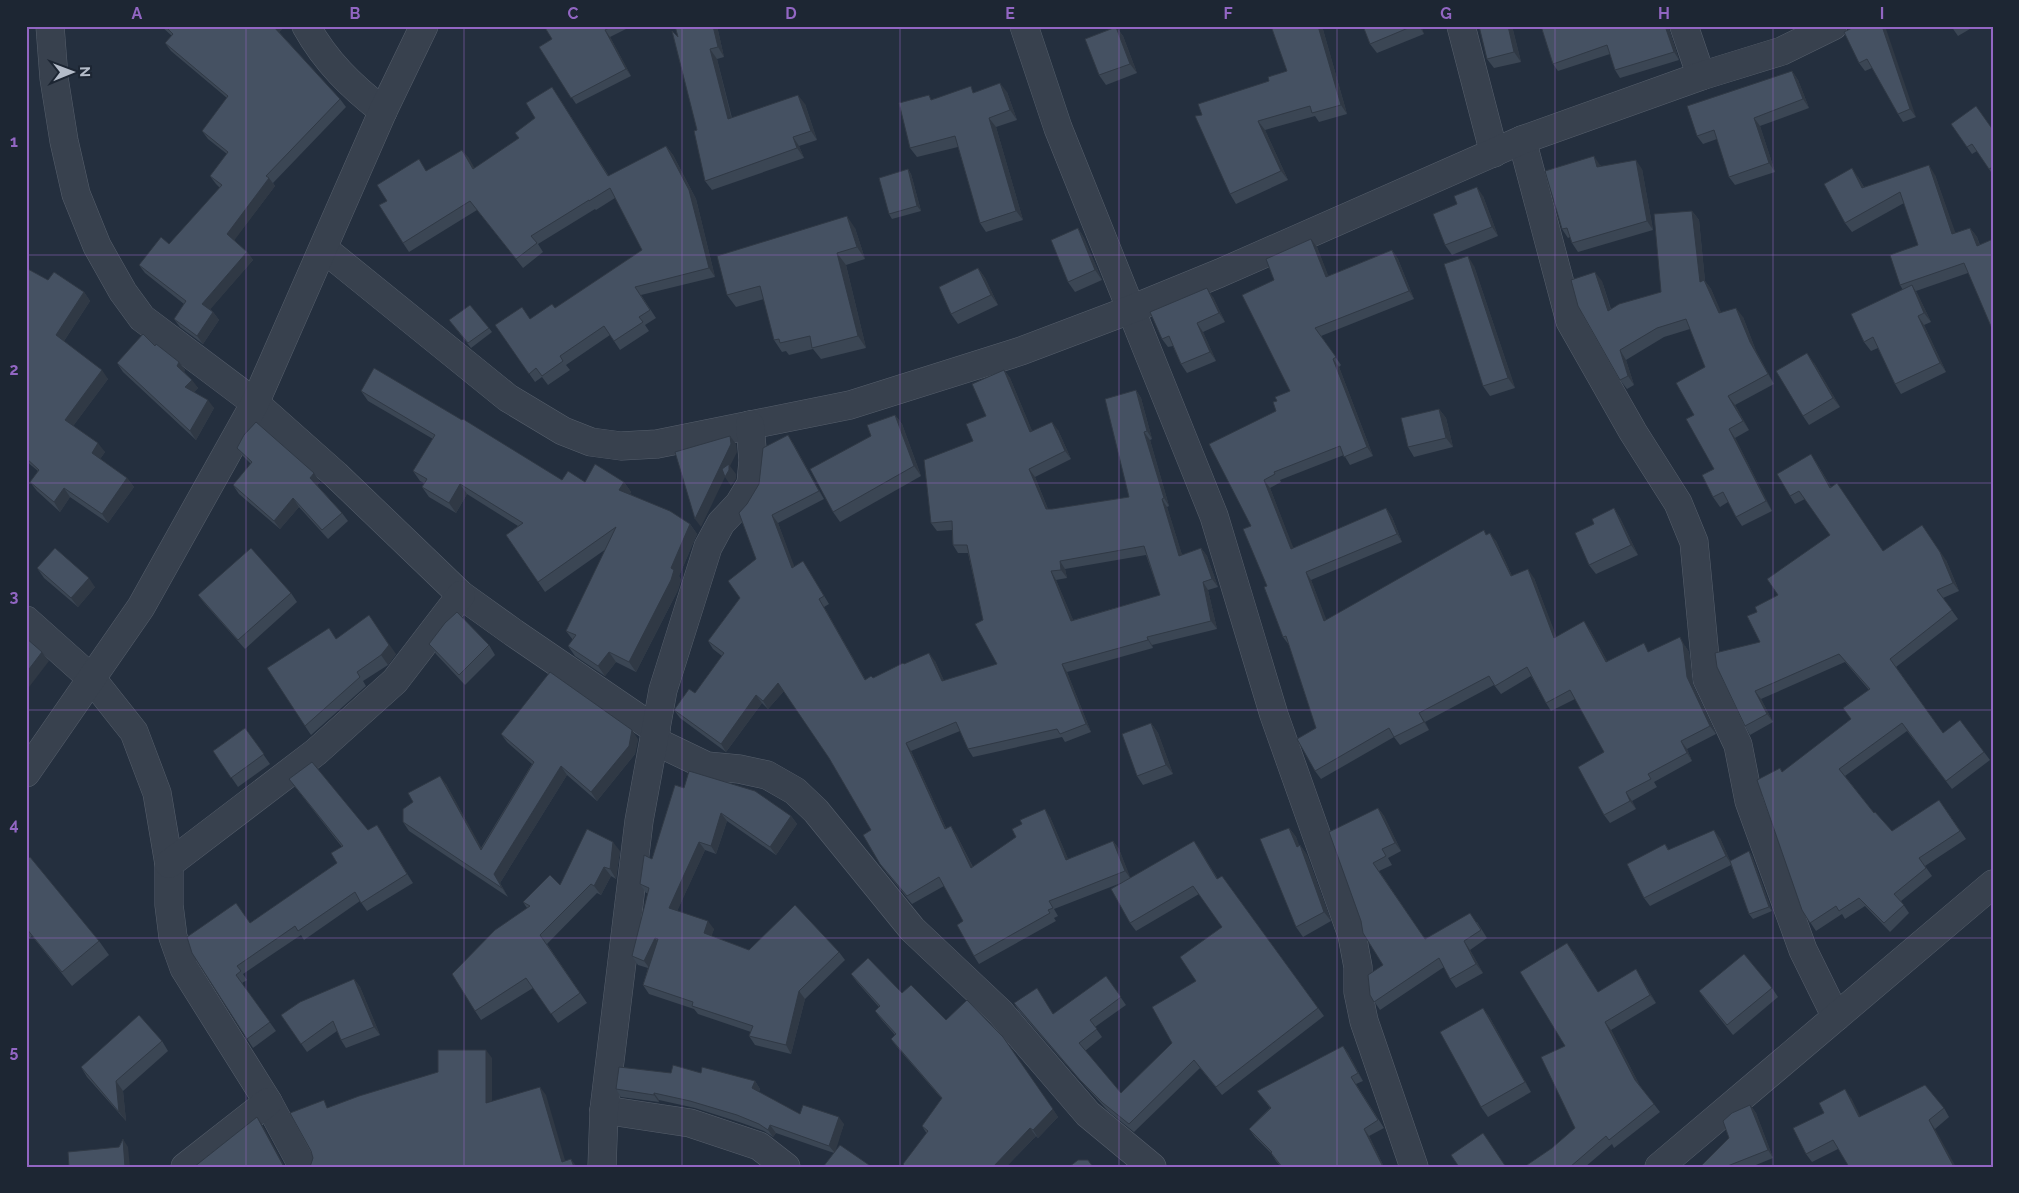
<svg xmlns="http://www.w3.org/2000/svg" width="2019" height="1193" font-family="Raleway,sans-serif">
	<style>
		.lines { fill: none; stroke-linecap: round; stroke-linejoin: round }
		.minor-casing { stroke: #565f6c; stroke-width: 29 }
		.minor { stroke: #38414e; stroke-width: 28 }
		.wall { fill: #3b4654; fill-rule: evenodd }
		.shaded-wall { fill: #303945 }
		.building { fill: #455162; stroke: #303945; fill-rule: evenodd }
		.grid { fill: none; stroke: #9266c3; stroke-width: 1; stroke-opacity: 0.55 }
		.neatline { fill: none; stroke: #9266c3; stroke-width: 2 }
		.grid-label { font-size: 16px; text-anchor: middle; font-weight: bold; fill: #9266c3 }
	</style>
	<rect width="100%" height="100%" fill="#242f3e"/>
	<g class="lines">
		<!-- minor casing -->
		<g class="minor-casing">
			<g id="minor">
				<path d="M 50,26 L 54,78 L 64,141 L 76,194 L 97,246 L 123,292 L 142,318 L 255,403 L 336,475 L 461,595 L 514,633 L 656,730"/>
				<path d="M 306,26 C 326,62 351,86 383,111"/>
				<path d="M 1024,26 L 1058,128 L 1214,516 L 1274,715 L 1352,935 L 1358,967 L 1358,992 L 1364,1021 L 1414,1167"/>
				<path d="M 1461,26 L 1494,153"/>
				<path d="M 1684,26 L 1701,76"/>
				<path d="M 1522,140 L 1570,321 L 1633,432 L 1678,503 L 1694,542 L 1707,679 L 1738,745 L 1749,801 L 1803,950 L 1836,1017"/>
				<path d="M 324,249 L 508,398 L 563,431 L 591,442 L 621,446 L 657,444 L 850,405 L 1021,351 L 1132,309 L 1220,273 L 1522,140 L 1701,76 L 1782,51 L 1833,26"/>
				<path d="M 26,620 L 92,679 L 134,732 L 157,793 L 169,864 L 169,905 L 173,937 L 184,968 L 268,1102 L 303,1167"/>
				<path d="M 655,741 L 707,766 L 739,769 L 767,775 L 795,791 L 816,811 L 912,929 L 1000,1012 L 1088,1114 L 1152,1167"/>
				<path d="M 26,773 L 141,607 L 255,403 L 383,111 L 424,26"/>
				<path d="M 169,864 L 316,752 L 395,681 L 461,595"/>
				<path d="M 604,1110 L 690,1123 L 759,1146 L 786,1167"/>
				<path d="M 185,1167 L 268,1102"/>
				<path d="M 602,1167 L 604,1110 L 639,821 L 663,690 L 708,547 L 721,523 L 739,504 L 751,484 L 753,460 L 750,425"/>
				<path d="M 1659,1167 L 1993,884"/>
			</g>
		</g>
		<!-- minor -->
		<use href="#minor" class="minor"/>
	</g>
	<!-- wall -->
	<g class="wall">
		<path d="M 161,26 L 282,26 L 283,28 L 279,32 L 340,99 L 346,107 L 273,183 L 275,186 L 234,240 L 247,252 L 253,260 L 210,309 L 213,312 L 219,320 L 203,344 L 180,327 L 174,319 L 184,304 L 145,273 L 139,265 L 169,244 L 220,188 L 216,184 L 210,176 L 227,154 L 208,139 L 202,131 L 227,98 L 171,51 L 165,43 L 172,36 Z"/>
		<path d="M 544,26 L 630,26 L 630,27 L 610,37 L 631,76 L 576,104 L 539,47 L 552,39 Z"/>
		<path d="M 717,26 L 724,57 L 717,59 L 732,118 L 805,104 L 817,140 L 799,146 L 804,158 L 712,190 L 705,181 L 697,130 L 678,37 Z"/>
		<path d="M 1271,26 L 1322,26 L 1347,114 L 1319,122 L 1315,116 L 1265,130 L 1288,180 L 1236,204 L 1230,194 L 1202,115 L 1269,81 L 1287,71 Z"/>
		<path d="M 1363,26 L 1421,26 L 1424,34 L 1377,53 L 1370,44 Z"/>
		<path d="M 1512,26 L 1521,62 L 1494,68 L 1487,59 Z"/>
		<path d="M 1541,26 L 1668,26 L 1679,60 L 1620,78 L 1615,70 L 1610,54 L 1558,71 L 1553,64 Z"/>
		<path d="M 1856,26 L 1916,117 L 1903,122 L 1898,114 L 1872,68 L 1865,71 L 1859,63 Z"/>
		<path d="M 1951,26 L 1975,26 L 1958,36 Z"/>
		<path d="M 1116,27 L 1123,36 L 1137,73 L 1106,85 L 1099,75 Z"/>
		<path d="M 1792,71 L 1798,80 L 1809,108 L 1760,126 L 1775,172 L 1735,185 L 1729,177 L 1717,139 L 1703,144 L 1697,136 Z"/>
		<path d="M 552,87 L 609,176 L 666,146 L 673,155 L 696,199 L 715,277 L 641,295 L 656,318 L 645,325 L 649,331 L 620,350 L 610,335 L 566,365 L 570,370 L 548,385 L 542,377 L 535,382 L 495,325 L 530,319 L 555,308 L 642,250 L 615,198 L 596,210 L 595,209 L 538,244 L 543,252 L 523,268 L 477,210 L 409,252 L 403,243 L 387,201 L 462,150 L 474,169 L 519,138 L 535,118 Z"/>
		<path d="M 975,92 L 1007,92 L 1017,120 L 996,127 L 1023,220 L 986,232 L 980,223 L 958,147 L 917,157 L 910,148 L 932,99 Z"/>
		<path d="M 1951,124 L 1993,130 L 1993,175 L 1977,151 L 1972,154 Z"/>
		<path d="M 1600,165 L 1601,166 L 1642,169 L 1653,230 L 1578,252 L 1572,243 L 1570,237 L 1568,238 L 1562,229 Z"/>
		<path d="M 908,169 L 911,174 L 921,211 L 892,219 L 889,214 Z"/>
		<path d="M 1935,175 L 1955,233 L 1970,228 L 1977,237 L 1980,245 L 1968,273 L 1916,291 L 1918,295 L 1931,322 L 1924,325 L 1946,372 L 1901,394 L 1895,384 L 1878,348 L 1871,351 L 1864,342 L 1903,290 L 1900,285 L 1918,245 L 1904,203 L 1852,232 L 1845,223 L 1858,177 L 1864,187 Z"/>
		<path d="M 1483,196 L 1498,236 L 1452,255 L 1445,245 L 1457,204 Z"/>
		<path d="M 1692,211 L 1699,220 L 1705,281 L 1711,289 L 1721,313 L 1743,317 L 1756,351 L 1774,384 L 1735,405 L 1749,430 L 1735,438 L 1772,511 L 1742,526 L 1736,517 L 1728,502 L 1720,507 L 1713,497 L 1714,469 L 1694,415 L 1705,367 L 1690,329 L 1664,337 L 1626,360 L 1634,385 L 1627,389 L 1620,380 L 1602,281 L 1611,309 L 1661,292 Z"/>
		<path d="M 855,228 L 865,259 L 846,265 L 866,348 L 821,359 L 813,349 L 789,355 L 786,351 L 782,352 L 774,340 L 764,299 L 736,307 L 727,295 Z"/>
		<path d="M 1078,228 L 1084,238 L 1102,280 L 1075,292 L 1068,282 Z"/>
		<path d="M 1317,247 L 1328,276 L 1392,250 L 1398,259 L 1414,299 L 1321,336 L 1341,365 L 1339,367 L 1373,456 L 1350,465 L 1344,455 L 1280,480 L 1281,482 L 1270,488 L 1293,548 L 1386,508 L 1392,517 L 1402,542 L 1311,580 L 1326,620 L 1487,534 L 1496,541 L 1512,576 L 1534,578 L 1556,637 L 1590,630 L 1607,661 L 1650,652 L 1685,646 L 1689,652 L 1693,685 L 1716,734 L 1687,749 L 1692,761 L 1654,782 L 1657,787 L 1632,801 L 1636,809 L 1610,823 L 1604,815 L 1604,752 L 1575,699 L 1551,711 L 1546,703 L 1531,676 L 1501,694 L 1494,685 L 1425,722 L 1429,730 L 1400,745 L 1394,737 L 1321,779 L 1315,771 L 1316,728 L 1289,645 L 1283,637 L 1267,586 L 1251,526 L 1276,411 L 1277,401 L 1290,391 L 1274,280 Z"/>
		<path d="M 1474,266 L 1515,388 L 1490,396 L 1483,386 Z"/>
		<path d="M 26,268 L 48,280 L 84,292 L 90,301 L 64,341 L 108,379 L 73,426 L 105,452 L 100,459 L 127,478 L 134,487 L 108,523 L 70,497 L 60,512 L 37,491 L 30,482 L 38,471 L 26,461 Z"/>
		<path d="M 978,268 L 985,278 L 998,305 L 958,324 L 951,314 Z"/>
		<path d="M 1213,297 L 1225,322 L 1203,332 L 1216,361 L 1187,373 L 1181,364 L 1173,346 L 1168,347 L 1162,339 Z"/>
		<path d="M 449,320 L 489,328 L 492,332 L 471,348 Z"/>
		<path d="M 155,346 L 179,362 L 185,370 L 184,372 L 198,388 L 194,392 L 214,408 L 196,440 L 123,372 L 117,363 Z"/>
		<path d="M 1814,363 L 1840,407 L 1809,425 L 1803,416 Z"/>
		<path d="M 1004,370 L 1010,378 L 1032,431 L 1058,430 L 1071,459 L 1035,477 L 1048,509 L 1052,509 L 1129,497 L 1136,390 L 1141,398 L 1152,439 L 1150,440 L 1169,506 L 1167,507 L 1182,555 L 1201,548 L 1207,556 L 1218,587 L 1208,590 L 1217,629 L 1152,645 L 1153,648 L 1067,672 L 1091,732 L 1065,742 L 1062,737 L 973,757 L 968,749 L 960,731 L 911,751 L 946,828 L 956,834 L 973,867 L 1050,817 L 1068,859 L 1113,841 L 1119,849 L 1130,878 L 1194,841 L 1218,879 L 1222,876 L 1324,1016 L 1222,1095 L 1200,1068 L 1134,1132 L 1108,1111 L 1086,1087 L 1019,1011 L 1014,1003 L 1054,1014 L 1106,976 L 1126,1005 L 1095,1027 L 1102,1037 L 1085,1051 L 1121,1093 L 1172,1043 L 1196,981 L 1222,927 L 1199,894 L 1136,931 L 1130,923 L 1121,883 L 1054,909 L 1058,916 L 1054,918 L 1056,921 L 979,964 L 974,956 L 963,921 L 944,886 L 912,904 L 886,872 L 880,864 L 871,830 L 829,758 L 784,691 L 768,709 L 762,703 L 726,752 L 680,718 L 674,710 L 695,693 L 722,656 L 713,649 L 708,641 L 740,598 L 756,559 L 747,504 L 793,443 L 824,499 L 778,523 L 794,567 L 808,569 L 829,604 L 824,607 L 865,679 L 873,678 L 904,664 L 935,661 L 944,681 L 997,664 L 983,620 L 968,553 L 958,553 L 953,545 L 952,530 L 937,531 L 931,523 L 986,416 ZM 1146,555 L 1160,595 L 1073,620 L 1056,580 L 1067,578 L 1065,569 Z"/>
		<path d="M 361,391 L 562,480 L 585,482 L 624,482 L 631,492 L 630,494 L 690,524 L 697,534 L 679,576 L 681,580 L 678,590 L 636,672 L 616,662 L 605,676 L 575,656 L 568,646 L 573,640 L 566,631 L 606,549 L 545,592 L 506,535 L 518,526 L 467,494 L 456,513 L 429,497 L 422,487 L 424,483 L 420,481 L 413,471 L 433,439 L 368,401 Z"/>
		<path d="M 1439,409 L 1446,418 L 1453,447 L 1414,457 L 1408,447 Z"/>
		<path d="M 895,415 L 902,424 L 921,476 L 840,522 L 833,512 L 871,436 Z"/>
		<path d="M 237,448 L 314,473 L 320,482 L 317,485 L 342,513 L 348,521 L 328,539 L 299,507 L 280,529 L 239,494 L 233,485 L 251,464 L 243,456 Z"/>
		<path d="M 1816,462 L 1831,487 L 1883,551 L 1946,560 L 1959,591 L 1943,598 L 1958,619 L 1896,667 L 1943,733 L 1984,752 L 1990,760 L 1952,789 L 1907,731 L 1845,776 L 1874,813 L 1892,831 L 1939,800 L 1966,839 L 1925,866 L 1932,876 L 1901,901 L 1909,913 L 1890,932 L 1865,906 L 1845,919 L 1842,914 L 1816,931 L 1802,910 L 1783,772 L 1851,719 L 1869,690 L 1845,662 L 1761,699 L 1773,722 L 1750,735 L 1745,726 L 1760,642 L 1757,612 L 1778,595 L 1830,535 L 1805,499 L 1795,504 L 1790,496 Z"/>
		<path d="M 1614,508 L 1620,518 L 1638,555 L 1596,574 L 1589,565 L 1594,524 Z"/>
		<path d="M 37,568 L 95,587 L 78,607 L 44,578 Z"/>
		<path d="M 291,593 L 297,602 L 245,649 L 205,604 L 198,595 Z"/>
		<path d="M 336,639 L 396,654 L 388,665 L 363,681 L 366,686 L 311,735 L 305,726 Z"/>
		<path d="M 429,644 L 489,645 L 495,655 L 465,685 L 436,654 Z"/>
		<path d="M 1151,723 L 1158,733 L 1173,774 L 1143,785 L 1137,776 Z"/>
		<path d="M 245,728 L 270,764 L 238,787 L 213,751 Z"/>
		<path d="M 501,734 L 638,739 L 635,754 L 597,801 L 567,775 L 500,883 L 508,897 L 409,831 L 403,822 L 413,802 L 446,784 L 481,848 L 532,764 L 507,742 Z"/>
		<path d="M 289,779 L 368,830 L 377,825 L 413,883 L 367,911 L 360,901 L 304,940 L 301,935 L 243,974 L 247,980 L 242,983 L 276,1031 L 253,1048 L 192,953 L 250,923 L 337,863 L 342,847 Z"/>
		<path d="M 675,785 L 791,816 L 797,824 L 776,855 L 727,821 L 716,854 L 705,850 L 677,911 L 714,929 L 711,936 L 749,950 L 839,952 L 845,960 L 805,999 L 791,1054 L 755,1045 L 749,1036 L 751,1032 L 698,1014 L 694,1009 L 649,994 L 643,985 L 648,968 L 638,965 L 632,956 L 648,893 L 646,893 L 640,884 L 652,859 Z"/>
		<path d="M 1378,808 L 1384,816 L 1401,851 L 1388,858 L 1392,865 L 1379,871 L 1425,939 L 1477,922 L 1487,938 L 1470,950 L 1483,973 L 1456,988 L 1450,979 L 1444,967 L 1380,1010 L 1370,995 L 1383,965 L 1363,933 Z"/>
		<path d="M 1289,828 L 1296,837 L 1299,846 L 1300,845 L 1307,855 L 1331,921 L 1303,937 L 1296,927 Z"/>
		<path d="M 1720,838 L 1730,861 L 1749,851 L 1752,856 L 1772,911 L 1753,919 L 1749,914 L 1731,865 L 1650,906 L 1644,898 L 1665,844 L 1669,850 Z"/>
		<path d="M 620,851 L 616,879 L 611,876 L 601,895 L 597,893 L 547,944 L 587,1003 L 558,1023 L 533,988 L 481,1020 L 475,1011 L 527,908 L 523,902 L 560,885 Z"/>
		<path d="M 26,860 L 99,941 L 109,955 L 72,986 L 32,936 L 26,941 Z"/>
		<path d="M 1573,951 L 1598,992 L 1636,969 L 1656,1003 L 1611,1030 L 1640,1086 L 1660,1112 L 1614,1148 L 1612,1144 L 1585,1167 L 1524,1167 L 1552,1148 L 1575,1128 L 1565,1046 Z"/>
		<path d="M 851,974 L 902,993 L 946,1020 L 1003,1037 L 1058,1117 L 1038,1138 L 1036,1136 L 1006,1167 L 905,1167 L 903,1164 L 927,1134 L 922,1126 L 942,1099 L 897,1047 L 891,1039 L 895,1035 L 881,1019 L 875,1011 L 879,1007 L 857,982 Z"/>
		<path d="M 354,979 L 360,987 L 380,1035 L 346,1048 L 341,1040 L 337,1031 L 307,1052 L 281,1015 Z"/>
		<path d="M 1772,988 L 1778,997 L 1733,1035 L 1706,1001 L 1699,991 Z"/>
		<path d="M 1483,1008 L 1490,1018 L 1531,1092 L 1488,1117 L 1481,1107 Z"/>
		<path d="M 162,1041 L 168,1051 L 123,1091 L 126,1121 L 87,1077 L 81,1067 Z"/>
		<path d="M 1343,1046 L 1348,1053 L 1363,1081 L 1356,1084 L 1384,1128 L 1369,1136 L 1384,1167 L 1281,1167 L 1276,1161 L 1271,1153 L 1255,1137 L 1249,1129 L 1270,1108 L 1257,1091 Z"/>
		<path d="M 671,1073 L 701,1073 L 755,1081 L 760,1089 L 759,1092 L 800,1114 L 844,1124 L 834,1153 L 776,1133 L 773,1137 L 764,1131 L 742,1123 L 695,1108 L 659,1100 L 659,1102 L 621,1097 L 616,1089 Z"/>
		<path d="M 1851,1098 L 1860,1117 L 1944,1108 L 1949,1117 L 1935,1129 L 1838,1149 L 1812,1162 L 1806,1154 Z"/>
		<path d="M 1750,1105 L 1756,1113 L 1773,1158 L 1751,1167 L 1700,1167 L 1729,1138 Z"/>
	</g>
	<!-- shaded-wall -->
	<g class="shaded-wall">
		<path d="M 273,26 L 282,26 L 283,28 L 278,33 Z"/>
		<path d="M 713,26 L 717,26 L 724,57 L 718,47 Z"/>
		<path d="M 1318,26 L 1322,26 L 1347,114 L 1341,105 Z"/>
		<path d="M 1419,26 L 1421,26 L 1424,34 Z"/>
		<path d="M 1508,26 L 1512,26 L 1521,62 L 1514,52 Z"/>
		<path d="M 1665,26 L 1668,26 L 1679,60 L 1674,52 Z"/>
		<path d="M 1882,26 L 1885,26 L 1916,117 L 1910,109 Z"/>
		<path d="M 1116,27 L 1123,36 L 1137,73 L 1130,64 Z"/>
		<path d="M 605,30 L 610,37 L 631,76 L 626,69 Z"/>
		<path d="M 710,49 L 717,59 L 734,129 L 728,119 Z"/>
		<path d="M 1792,71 L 1798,80 L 1809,108 L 1803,99 Z"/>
		<path d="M 1000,83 L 1007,92 L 1017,120 L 1010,110 Z"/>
		<path d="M 552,87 L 558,96 L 614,185 L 608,176 Z"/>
		<path d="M 798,95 L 805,104 L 817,140 L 811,131 Z"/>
		<path d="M 989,118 L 996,127 L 1023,220 L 1016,211 Z"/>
		<path d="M 1754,118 L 1760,126 L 1775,172 L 1769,163 Z"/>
		<path d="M 1258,121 L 1265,130 L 1288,180 L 1281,171 Z"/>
		<path d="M 793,137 L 799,146 L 804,158 L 797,148 Z"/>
		<path d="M 666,146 L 673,155 L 696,199 L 715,277 L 709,268 Z"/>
		<path d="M 462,150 L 469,158 L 480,178 L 473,169 Z"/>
		<path d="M 1594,156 L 1600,165 L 1604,175 L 1597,167 Z"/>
		<path d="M 1636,160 L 1642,169 L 1653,230 L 1647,221 Z"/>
		<path d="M 1929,165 L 1935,175 L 1959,243 L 1952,234 Z"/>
		<path d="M 1852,168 L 1858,177 L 1869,197 L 1862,188 Z"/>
		<path d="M 908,169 L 911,174 L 921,211 L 917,206 Z"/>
		<path d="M 269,178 L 275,186 L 233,242 L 227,234 Z"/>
		<path d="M 1477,187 L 1483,196 L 1498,236 L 1492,227 Z"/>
		<path d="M 1692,211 L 1699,220 L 1705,281 L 1711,289 L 1726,323 L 1700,282 Z"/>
		<path d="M 847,216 L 855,228 L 865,259 L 857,247 Z"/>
		<path d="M 1078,228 L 1084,238 L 1102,280 L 1095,270 Z"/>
		<path d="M 1970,228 L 1977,237 L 1983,256 L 1977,246 Z"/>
		<path d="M 1311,239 L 1317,247 L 1332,285 L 1326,277 Z"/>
		<path d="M 1392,250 L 1398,259 L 1414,299 L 1409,291 Z"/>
		<path d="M 247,252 L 253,260 L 208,312 L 202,304 Z"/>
		<path d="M 837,253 L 846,265 L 866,348 L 858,336 Z"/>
		<path d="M 1468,256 L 1474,266 L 1515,388 L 1508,378 Z"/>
		<path d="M 978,268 L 985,278 L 998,305 L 991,295 Z"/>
		<path d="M 1595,272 L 1602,281 L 1614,321 L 1608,311 Z"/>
		<path d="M 1912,285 L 1918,295 L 1931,322 L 1924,313 Z"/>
		<path d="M 1207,288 L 1213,297 L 1225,322 L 1219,313 Z"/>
		<path d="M 84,292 L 90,301 L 62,344 L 56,335 Z"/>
		<path d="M 1736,308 L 1743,317 L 1756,351 L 1774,384 L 1768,374 L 1750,342 Z"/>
		<path d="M 213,312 L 219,320 L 203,344 L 197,336 Z"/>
		<path d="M 1918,316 L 1924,325 L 1946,372 L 1940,363 Z"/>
		<path d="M 1197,323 L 1203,332 L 1216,361 L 1210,352 Z"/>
		<path d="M 1620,350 L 1626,360 L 1634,385 L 1628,376 Z"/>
		<path d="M 1807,353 L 1814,363 L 1840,407 L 1833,398 Z"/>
		<path d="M 1333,359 L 1339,367 L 1373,456 L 1367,447 Z"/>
		<path d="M 179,362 L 185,370 L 183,374 L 177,366 Z"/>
		<path d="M 102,370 L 108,379 L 71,429 L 65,420 Z"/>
		<path d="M 1004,370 L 1010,378 L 1036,440 L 1030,432 Z"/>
		<path d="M 192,380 L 198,388 L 191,395 L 185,387 Z"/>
		<path d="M 1136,390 L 1141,398 L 1152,439 L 1147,431 Z"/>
		<path d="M 1728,396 L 1735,405 L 1749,430 L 1743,421 Z"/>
		<path d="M 208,400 L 214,408 L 196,440 L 190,431 Z"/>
		<path d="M 1439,409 L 1446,418 L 1453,447 L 1446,438 Z"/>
		<path d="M 895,415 L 902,424 L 921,476 L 914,466 Z"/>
		<path d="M 1052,422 L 1058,430 L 1071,459 L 1065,451 Z"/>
		<path d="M 1729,429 L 1735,438 L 1772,511 L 1766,501 Z"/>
		<path d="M 1144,432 L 1150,440 L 1169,506 L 1164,498 Z"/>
		<path d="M 788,435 L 793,443 L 824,499 L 819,491 Z"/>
		<path d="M 730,436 L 736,444 L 737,452 L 730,466 L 736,474 L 736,479 L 731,486 L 725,477 L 701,527 L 695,519 Z"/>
		<path d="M 98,443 L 105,452 L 98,462 L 92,453 Z"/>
		<path d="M 1811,454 L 1816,462 L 1836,496 L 1830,488 Z"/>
		<path d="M 1029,469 L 1035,477 L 1051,517 L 1046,509 Z"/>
		<path d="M 314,473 L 320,482 L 316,486 L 310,478 Z"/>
		<path d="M 127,478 L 134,487 L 108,523 L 102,514 Z"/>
		<path d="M 1264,480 L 1270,488 L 1297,557 L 1291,549 Z"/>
		<path d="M 624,482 L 631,492 L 626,500 L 619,490 Z"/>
		<path d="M 460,484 L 467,494 L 456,513 L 449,503 Z"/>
		<path d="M 64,488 L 70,497 L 60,512 L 54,502 Z"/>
		<path d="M 293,498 L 299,507 L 280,529 L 274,521 Z"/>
		<path d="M 1162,499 L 1167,507 L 1185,564 L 1179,556 Z"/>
		<path d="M 1386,508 L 1392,517 L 1402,542 L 1397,534 Z"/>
		<path d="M 1614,508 L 1620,518 L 1638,555 L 1631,545 Z"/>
		<path d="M 772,515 L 778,523 L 798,576 L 792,568 Z"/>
		<path d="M 690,524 L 697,534 L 679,576 L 681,580 L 678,590 L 636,672 L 629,662 L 671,568 Z"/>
		<path d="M 1922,525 L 1946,560 L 1959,591 L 1953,583 Z"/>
		<path d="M 1490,533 L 1496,541 L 1516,585 L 1511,576 Z"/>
		<path d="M 1201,548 L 1207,556 L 1218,587 L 1212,579 Z"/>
		<path d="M 1060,561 L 1065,569 L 1067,578 L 1061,570 Z"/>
		<path d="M 1528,569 L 1534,578 L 1560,646 L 1554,638 Z"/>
		<path d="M 1051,571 L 1056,580 L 1077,629 L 1071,621 Z"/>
		<path d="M 1306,572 L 1311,580 L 1330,629 L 1324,621 Z"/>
		<path d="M 89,578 L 95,587 L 78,607 L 71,598 Z"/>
		<path d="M 1203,582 L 1208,590 L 1217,629 L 1211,621 Z"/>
		<path d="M 819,599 L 824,607 L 870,688 L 865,680 Z"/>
		<path d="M 369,615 L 396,654 L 388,665 L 381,655 Z"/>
		<path d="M 1584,621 L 1590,630 L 1612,670 L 1606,662 Z"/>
		<path d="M 1147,637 L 1152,645 L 1153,648 L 1148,640 Z"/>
		<path d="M 1680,637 L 1685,646 L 1689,652 L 1693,685 L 1716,734 L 1710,726 L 1687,677 Z"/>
		<path d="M 42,652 L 49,661 L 26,691 L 26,673 Z"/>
		<path d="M 609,652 L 616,662 L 605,676 L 598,666 Z"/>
		<path d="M 929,653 L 935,661 L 948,689 L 942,681 Z"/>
		<path d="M 1062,664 L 1067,672 L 1091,732 L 1086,724 Z"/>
		<path d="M 778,683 L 784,691 L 768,709 L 763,701 Z"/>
		<path d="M 1755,691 L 1761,699 L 1773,722 L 1767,714 Z"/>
		<path d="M 756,695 L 762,703 L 726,752 L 721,744 Z"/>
		<path d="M 1419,713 L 1425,722 L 1429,730 L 1424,722 Z"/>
		<path d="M 1151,723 L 1158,733 L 1173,774 L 1166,765 Z"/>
		<path d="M 632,730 L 638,739 L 635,754 L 597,801 L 591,792 Z"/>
		<path d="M 1681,741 L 1687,749 L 1692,761 L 1687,753 Z"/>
		<path d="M 906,743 L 911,751 L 950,837 L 945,829 Z"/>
		<path d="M 561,766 L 567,775 L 500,883 L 508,897 L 502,888 L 494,874 Z"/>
		<path d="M 440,776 L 446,784 L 487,858 L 481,850 Z"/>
		<path d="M 1626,792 L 1632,801 L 1636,809 L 1630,801 Z"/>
		<path d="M 1378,808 L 1384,816 L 1401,851 L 1395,843 Z"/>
		<path d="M 1045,809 L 1050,817 L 1072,868 L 1066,860 Z"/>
		<path d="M 721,813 L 727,821 L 716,854 L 711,846 Z"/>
		<path d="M 791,816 L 797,824 L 776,855 L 770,847 Z"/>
		<path d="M 377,825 L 383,834 L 413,883 L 407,874 Z"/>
		<path d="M 951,826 L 956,834 L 977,876 L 971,868 Z"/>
		<path d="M 1289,828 L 1296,837 L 1304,857 L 1297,847 Z"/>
		<path d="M 1714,830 L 1720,838 L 1732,865 L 1726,856 Z"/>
		<path d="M 1113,841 L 1119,849 L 1131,879 L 1125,871 Z"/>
		<path d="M 1194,841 L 1200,849 L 1222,887 L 1217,879 Z"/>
		<path d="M 613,842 L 620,851 L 616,879 L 610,869 Z"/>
		<path d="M 699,842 L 705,850 L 675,916 L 669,908 Z"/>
		<path d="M 1300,845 L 1307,855 L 1331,921 L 1324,912 Z"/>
		<path d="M 1749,851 L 1752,856 L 1772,911 L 1769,907 Z"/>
		<path d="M 604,867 L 611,876 L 601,895 L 594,886 Z"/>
		<path d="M 708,921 L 714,929 L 710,941 L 704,933 Z"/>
		<path d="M 655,938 L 661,946 L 650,969 L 644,961 Z"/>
		<path d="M 1464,941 L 1470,950 L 1483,973 L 1476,964 Z"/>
		<path d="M 1636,969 L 1641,978 L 1656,1003 L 1650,995 Z"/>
		<path d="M 354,979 L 360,987 L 380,1035 L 374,1027 Z"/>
		<path d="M 799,991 L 805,999 L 791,1054 L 786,1045 Z"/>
		<path d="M 1483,1008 L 1490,1018 L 1531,1092 L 1525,1082 Z"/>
		<path d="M 1605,1022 L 1611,1030 L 1641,1088 L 1635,1080 Z"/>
		<path d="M 1343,1046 L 1348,1053 L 1363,1081 L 1358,1073 Z"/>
		<path d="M 486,1050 L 492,1058 L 492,1111 L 486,1103 Z"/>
		<path d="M 116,1081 L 123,1091 L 126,1121 L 119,1112 Z"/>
		<path d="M 755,1081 L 760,1089 L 757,1096 L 752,1088 Z"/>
		<path d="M 540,1087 L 546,1095 L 567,1167 L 562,1162 Z"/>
		<path d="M 1845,1089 L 1851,1098 L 1865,1125 L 1859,1117 Z"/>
		<path d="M 654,1093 L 659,1100 L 659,1102 L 654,1095 Z"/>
		<path d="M 1750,1105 L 1756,1113 L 1773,1158 L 1768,1150 Z"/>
		<path d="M 1053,1109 L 1058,1117 L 1038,1138 L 1033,1130 Z"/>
		<path d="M 257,1117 L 263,1126 L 285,1167 L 284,1167 Z"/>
		<path d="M 839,1117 L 844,1124 L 835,1153 L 829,1146 Z"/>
		<path d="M 1929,1120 L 1935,1129 L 1956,1167 L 1954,1167 Z"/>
		<path d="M 770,1125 L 776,1133 L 773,1137 L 768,1130 Z"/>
		<path d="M 1030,1128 L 1036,1136 L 1006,1167 L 993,1167 Z"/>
		<path d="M 1364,1129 L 1369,1136 L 1384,1167 L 1383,1167 Z"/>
		<path d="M 123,1139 L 128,1147 L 130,1167 L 125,1167 Z"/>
		<path d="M 571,1159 L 577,1167 L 574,1167 Z"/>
	</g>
	<!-- building -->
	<g class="building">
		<path d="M 165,26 L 273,26 L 340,99 L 266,176 L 269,178 L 227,234 L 247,252 L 202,304 L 213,312 L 197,336 L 174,319 L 186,301 L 139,265 L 161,237 L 169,244 L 222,185 L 210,176 L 228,152 L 202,131 L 228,96 L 165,43 L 173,34 Z"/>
		<path d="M 544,26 L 613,26 L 605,30 L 626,69 L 571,98 L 539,47 L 552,39 Z"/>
		<path d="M 675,26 L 713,26 L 718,47 L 710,49 L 728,119 L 798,95 L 811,131 L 793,137 L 797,148 L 705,181 L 694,131 L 697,130 L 672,31 L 678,37 Z"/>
		<path d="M 1271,26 L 1318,26 L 1341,105 L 1312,113 L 1310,106 L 1258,121 L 1281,171 L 1230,194 L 1195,116 L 1202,115 L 1198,104 L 1269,81 L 1268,77 L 1287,71 Z"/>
		<path d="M 1363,26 L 1413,26 L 1370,44 Z"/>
		<path d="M 1479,26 L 1508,26 L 1514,52 L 1487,59 Z"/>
		<path d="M 1541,26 L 1665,26 L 1674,52 L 1615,70 L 1607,45 L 1553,64 Z"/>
		<path d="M 1856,26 L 1882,26 L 1910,109 L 1898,114 L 1867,59 L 1859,63 L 1844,32 Z"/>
		<path d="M 1116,27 L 1130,64 L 1099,75 L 1085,39 Z"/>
		<path d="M 1792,71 L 1803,99 L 1754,118 L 1769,163 L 1729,177 L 1714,130 L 1697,136 L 1687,106 Z"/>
		<path d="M 1000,83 L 1010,110 L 989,118 L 1016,211 L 980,223 L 955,136 L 910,148 L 899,103 L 929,95 L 931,100 L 971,86 L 973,93 Z"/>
		<path d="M 552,87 L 608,176 L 666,146 L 689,190 L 709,268 L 635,287 L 650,310 L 639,317 L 643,322 L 614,341 L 604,326 L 560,356 L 563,361 L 542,376 L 536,368 L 529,374 L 495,325 L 522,307 L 530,319 L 552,304 L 555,308 L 642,250 L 610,188 L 589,201 L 589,200 L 531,236 L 537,243 L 516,259 L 470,201 L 403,243 L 379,205 L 387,201 L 377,185 L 419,159 L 426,171 L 462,150 L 473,169 L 519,138 L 515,133 L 535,118 L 526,103 Z"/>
		<path d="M 1976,106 L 1993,130 L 1993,167 L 1989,169 L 1972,144 L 1967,147 L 1951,124 Z"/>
		<path d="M 1594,156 L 1597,167 L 1636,160 L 1647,221 L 1572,243 L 1567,228 L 1562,229 L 1545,171 Z"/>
		<path d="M 1929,165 L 1952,234 L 1970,228 L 1977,246 L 1993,239 L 1993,331 L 1964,263 L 1900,285 L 1890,255 L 1918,245 L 1900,192 L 1845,223 L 1824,184 L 1852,168 L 1862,188 Z"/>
		<path d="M 908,169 L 917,206 L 889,214 L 879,178 Z"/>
		<path d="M 1477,187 L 1492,227 L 1445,245 L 1433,214 L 1457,204 L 1454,196 Z"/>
		<path d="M 1692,211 L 1700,282 L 1704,280 L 1719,313 L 1736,308 L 1750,342 L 1768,374 L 1728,396 L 1743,421 L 1729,429 L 1766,501 L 1736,517 L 1723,492 L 1713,497 L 1702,475 L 1714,469 L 1686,419 L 1694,415 L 1676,383 L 1705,367 L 1686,319 L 1657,328 L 1620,350 L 1628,376 L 1620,380 L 1578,306 L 1571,280 L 1595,272 L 1608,311 L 1619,304 L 1661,292 L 1654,214 Z"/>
		<path d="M 847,216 L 857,247 L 837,253 L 858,336 L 812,348 L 810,336 L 780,343 L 779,339 L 774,340 L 760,286 L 727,295 L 717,256 Z"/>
		<path d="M 1078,228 L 1095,270 L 1068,282 L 1051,240 Z"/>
		<path d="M 1311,239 L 1326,277 L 1392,250 L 1409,291 L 1315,328 L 1336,357 L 1333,359 L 1367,447 L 1344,457 L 1340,446 L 1274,472 L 1275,474 L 1264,480 L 1291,549 L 1386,508 L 1397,534 L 1306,572 L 1324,621 L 1484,530 L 1486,535 L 1490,533 L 1511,576 L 1528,569 L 1554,638 L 1584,621 L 1606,662 L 1644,643 L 1648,652 L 1680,637 L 1683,644 L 1687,677 L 1710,726 L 1681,741 L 1687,753 L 1648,774 L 1651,779 L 1626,792 L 1630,801 L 1604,815 L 1578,767 L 1604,752 L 1570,690 L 1546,703 L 1527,667 L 1495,686 L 1489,676 L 1419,713 L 1424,722 L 1394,737 L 1389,728 L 1315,771 L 1297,739 L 1316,728 L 1286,636 L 1283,637 L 1264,587 L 1267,586 L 1243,529 L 1251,526 L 1209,444 L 1276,411 L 1273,402 L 1277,401 L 1275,397 L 1290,391 L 1242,295 L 1274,280 L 1266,259 Z"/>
		<path d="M 1468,256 L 1508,378 L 1483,386 L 1444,264 Z"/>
		<path d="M 26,268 L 48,280 L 54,272 L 84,292 L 56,335 L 102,370 L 65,420 L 98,443 L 92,453 L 127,478 L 102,514 L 64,488 L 54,502 L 30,482 L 39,470 L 26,458 Z"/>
		<path d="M 978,268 L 991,295 L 951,314 L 939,287 Z"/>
		<path d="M 1912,285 L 1924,313 L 1918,316 L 1940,363 L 1895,384 L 1873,337 L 1864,342 L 1851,314 Z"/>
		<path d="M 1207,288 L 1219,313 L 1197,323 L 1210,352 L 1181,364 L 1169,336 L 1162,339 L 1150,312 Z"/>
		<path d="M 470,305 L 489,328 L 468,343 L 449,320 Z"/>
		<path d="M 143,334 L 155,346 L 156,344 L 179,362 L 177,366 L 192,380 L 185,387 L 208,400 L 190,431 L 117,363 Z"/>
		<path d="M 1807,353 L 1833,398 L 1803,416 L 1776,371 Z"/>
		<path d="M 374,368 L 462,420 L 463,419 L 562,480 L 568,471 L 585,482 L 595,464 L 624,482 L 619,490 L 670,511 L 690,524 L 671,568 L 674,570 L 671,580 L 629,662 L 609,652 L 598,666 L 568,646 L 576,635 L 566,631 L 616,527 L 538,582 L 506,535 L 523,523 L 460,484 L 449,503 L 422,487 L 427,479 L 413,471 L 435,435 L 361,391 Z"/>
		<path d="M 1004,370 L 1030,432 L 1052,422 L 1065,451 L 1029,469 L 1046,509 L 1052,509 L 1129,497 L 1105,399 L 1136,390 L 1147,431 L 1144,432 L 1164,498 L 1162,499 L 1179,556 L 1201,548 L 1212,579 L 1203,582 L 1211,621 L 1147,637 L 1148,640 L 1062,664 L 1086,724 L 1060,734 L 1057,729 L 968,749 L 956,722 L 906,743 L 945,829 L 951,826 L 971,868 L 1016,837 L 1012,829 L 1022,824 L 1020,820 L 1045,809 L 1066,860 L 1113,841 L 1125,871 L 1049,901 L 1053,908 L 1048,910 L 1050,913 L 974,956 L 957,925 L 963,921 L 939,877 L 907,896 L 880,864 L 863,835 L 871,830 L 829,758 L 778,683 L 763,701 L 756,695 L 721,744 L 674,710 L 689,689 L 695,693 L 724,653 L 708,641 L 740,598 L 728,581 L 756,559 L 739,513 L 747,504 L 759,484 L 763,448 L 788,435 L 819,491 L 772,515 L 792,568 L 803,561 L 824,596 L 819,599 L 865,680 L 871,676 L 873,678 L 903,663 L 904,664 L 929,653 L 942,681 L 997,664 L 975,624 L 983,620 L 967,545 L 953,545 L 952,521 L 931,523 L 924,460 L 973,441 L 966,424 L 986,416 L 972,384 ZM 1144,546 L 1160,595 L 1071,621 L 1051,571 L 1061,570 L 1060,561 Z"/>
		<path d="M 1439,409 L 1446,438 L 1408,447 L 1401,418 Z"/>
		<path d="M 895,415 L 914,466 L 833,512 L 810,469 L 871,436 L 867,425 Z"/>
		<path d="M 256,422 L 314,473 L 310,478 L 342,513 L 322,530 L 293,498 L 274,521 L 233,485 L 252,462 L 237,448 L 244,435 Z"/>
		<path d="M 730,436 L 731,444 L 695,519 L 675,452 Z"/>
		<path d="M 1811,454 L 1830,488 L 1837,483 L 1883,551 L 1922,525 L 1940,552 L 1953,583 L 1937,590 L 1952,610 L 1890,659 L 1943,733 L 1960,720 L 1984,752 L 1946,781 L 1902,723 L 1839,769 L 1874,813 L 1875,812 L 1892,831 L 1939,800 L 1960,831 L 1919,858 L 1926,868 L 1894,894 L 1904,905 L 1884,923 L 1859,898 L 1839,911 L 1836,906 L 1810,923 L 1802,910 L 1757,780 L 1780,768 L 1782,772 L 1851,719 L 1843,708 L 1870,689 L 1839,654 L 1755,691 L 1767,714 L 1745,726 L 1717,667 L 1715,653 L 1760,642 L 1747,616 L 1757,612 L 1755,607 L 1778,595 L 1767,579 L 1830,535 L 1799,491 L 1790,496 L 1777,474 Z"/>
		<path d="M 729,464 L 729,470 L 725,477 L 722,469 Z"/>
		<path d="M 1614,508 L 1631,545 L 1589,565 L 1575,533 L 1594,524 L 1592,519 Z"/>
		<path d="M 55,548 L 89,578 L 71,598 L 37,568 Z"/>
		<path d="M 251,548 L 291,593 L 238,640 L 198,595 Z"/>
		<path d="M 457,612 L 489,645 L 459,675 L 429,644 L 445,623 Z"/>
		<path d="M 369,615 L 389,645 L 381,655 L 357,672 L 360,677 L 305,726 L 267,668 L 329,628 L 336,639 Z"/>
		<path d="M 26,638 L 42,652 L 26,673 Z"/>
		<path d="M 550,672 L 632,730 L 629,746 L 591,792 L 561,766 L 494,874 L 502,888 L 403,822 L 403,809 L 413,802 L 408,793 L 440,776 L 481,850 L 534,762 L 501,734 Z"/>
		<path d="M 1151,723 L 1166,765 L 1137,776 L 1122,734 Z"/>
		<path d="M 245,728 L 264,754 L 231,778 L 213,751 Z"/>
		<path d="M 312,762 L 368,830 L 377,825 L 407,874 L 361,903 L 355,892 L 298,931 L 295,926 L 237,966 L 241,971 L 236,975 L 270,1022 L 247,1039 L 192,953 L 187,937 L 236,903 L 250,923 L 337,863 L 331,853 L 343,846 L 289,779 Z"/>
		<path d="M 689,771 L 755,791 L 791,816 L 770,847 L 721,813 L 711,846 L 699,842 L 669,908 L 708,921 L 704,933 L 749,950 L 795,905 L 839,952 L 799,991 L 786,1045 L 749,1036 L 753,1026 L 692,1006 L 693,1002 L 643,985 L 658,939 L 655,938 L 644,961 L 632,956 L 649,888 L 640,884 L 644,856 L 644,855 L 652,859 L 675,785 L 684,788 Z"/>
		<path d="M 1378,808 L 1395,843 L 1382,849 L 1386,856 L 1373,863 L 1425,939 L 1470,913 L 1481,930 L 1464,941 L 1476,964 L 1450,979 L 1439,958 L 1374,1002 L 1370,995 L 1368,975 L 1383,965 L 1363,933 L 1361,921 L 1329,832 Z"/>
		<path d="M 1289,828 L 1297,847 L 1300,845 L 1324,912 L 1296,927 L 1260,839 Z"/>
		<path d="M 587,829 L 613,842 L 610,869 L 604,867 L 594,886 L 591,884 L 540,935 L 580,993 L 551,1014 L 526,978 L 475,1011 L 452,974 L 495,930 L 530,906 L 523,902 L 550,875 L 560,885 Z"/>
		<path d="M 1714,830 L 1726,856 L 1644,898 L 1627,864 L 1665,844 L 1668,850 Z"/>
		<path d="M 1194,841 L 1217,879 L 1222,876 L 1318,1008 L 1216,1087 L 1194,1060 L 1129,1124 L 1103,1103 L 1080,1080 L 1014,1003 L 1037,988 L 1053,1014 L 1106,976 L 1121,997 L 1090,1020 L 1097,1029 L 1079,1043 L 1121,1093 L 1172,1043 L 1152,1007 L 1196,981 L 1180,957 L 1222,927 L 1193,886 L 1130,923 L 1111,889 Z"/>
		<path d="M 1749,851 L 1769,907 L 1749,914 L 1730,861 Z"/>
		<path d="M 30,857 L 99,941 L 62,972 L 26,928 L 26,860 Z"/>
		<path d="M 1567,943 L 1598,992 L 1636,969 L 1650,995 L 1605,1022 L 1635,1080 L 1654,1104 L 1609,1140 L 1606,1136 L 1570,1167 L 1524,1167 L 1552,1148 L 1575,1128 L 1541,1057 L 1565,1046 L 1520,972 Z"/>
		<path d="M 1744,954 L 1772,988 L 1727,1025 L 1699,991 Z"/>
		<path d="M 868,958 L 902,993 L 911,985 L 946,1020 L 967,1000 L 1003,1037 L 1053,1109 L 1033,1130 L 1030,1128 L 993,1167 L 906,1167 L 903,1164 L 928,1131 L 922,1126 L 942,1098 L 891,1039 L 896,1034 L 875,1011 L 880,1006 L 851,974 Z"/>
		<path d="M 354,979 L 374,1027 L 341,1040 L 333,1021 L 301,1044 L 281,1015 L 300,1002 Z"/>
		<path d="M 1483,1008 L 1525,1082 L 1481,1107 L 1440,1032 Z"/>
		<path d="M 139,1015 L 162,1041 L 116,1081 L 119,1112 L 81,1067 Z"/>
		<path d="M 1343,1046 L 1358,1073 L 1351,1077 L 1378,1120 L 1364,1129 L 1383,1167 L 1282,1167 L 1271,1153 L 1272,1152 L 1249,1129 L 1271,1108 L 1257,1091 Z"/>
		<path d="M 438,1050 L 486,1050 L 486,1103 L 540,1087 L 562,1162 L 571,1159 L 574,1167 L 310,1167 L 313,1158 L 311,1151 L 290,1113 L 324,1100 L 327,1108 L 359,1096 L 438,1072 Z"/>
		<path d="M 673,1065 L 701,1073 L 702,1067 L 755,1081 L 752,1088 L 800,1114 L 803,1105 L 839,1117 L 829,1146 L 770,1125 L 768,1130 L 759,1124 L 737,1115 L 690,1101 L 654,1093 L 654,1095 L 616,1089 L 619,1067 L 671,1073 Z"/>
		<path d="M 1925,1085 L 1944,1108 L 1929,1120 L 1954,1167 L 1849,1167 L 1833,1140 L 1806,1154 L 1793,1128 L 1824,1113 L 1819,1103 L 1845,1089 L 1859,1117 Z"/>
		<path d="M 1750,1105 L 1768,1150 L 1725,1167 L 1700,1167 L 1729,1138 L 1723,1121 L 1732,1113 Z"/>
		<path d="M 257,1117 L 284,1167 L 194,1167 Z"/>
		<path d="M 1483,1133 L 1506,1167 L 1459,1167 L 1451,1155 Z"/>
		<path d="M 123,1139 L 125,1167 L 69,1167 L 68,1152 L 119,1147 Z"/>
		<path d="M 840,1145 L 872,1167 L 823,1167 Z"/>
		<path d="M 1078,1160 L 1088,1160 L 1093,1167 L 1069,1167 Z"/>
	</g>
	<!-- grid -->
	<path class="grid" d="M 246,26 L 246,1167M 464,26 L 464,1167M 682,26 L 682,1167M 900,26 L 900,1167M 1119,26 L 1119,1167M 1337,26 L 1337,1167M 1555,26 L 1555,1167M 1773,26 L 1773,1167M 26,255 L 1993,255M 26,483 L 1993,483M 26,710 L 1993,710M 26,938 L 1993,938"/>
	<!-- border -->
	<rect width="2019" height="1193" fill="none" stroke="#1d2633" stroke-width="55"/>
	<!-- north arrow -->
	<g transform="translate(72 72) rotate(89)" stroke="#1d2633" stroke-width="4" paint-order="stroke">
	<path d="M0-4L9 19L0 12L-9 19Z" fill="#b4bcc9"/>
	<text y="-8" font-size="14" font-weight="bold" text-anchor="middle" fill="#b4bcc9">N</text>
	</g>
	<rect x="28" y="28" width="1964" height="1138" class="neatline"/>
	<g class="grid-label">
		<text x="137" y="19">A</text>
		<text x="355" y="19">B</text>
		<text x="573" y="19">C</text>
		<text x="791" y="19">D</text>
		<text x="1010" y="19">E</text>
		<text x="1228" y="19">F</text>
		<text x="1446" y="19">G</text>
		<text x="1664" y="19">H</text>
		<text x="1882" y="19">I</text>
		<text x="14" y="147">1</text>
		<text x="14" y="375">2</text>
		<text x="14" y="602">3</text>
		<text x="14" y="830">4</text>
		<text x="14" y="1057">5</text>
	</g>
</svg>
